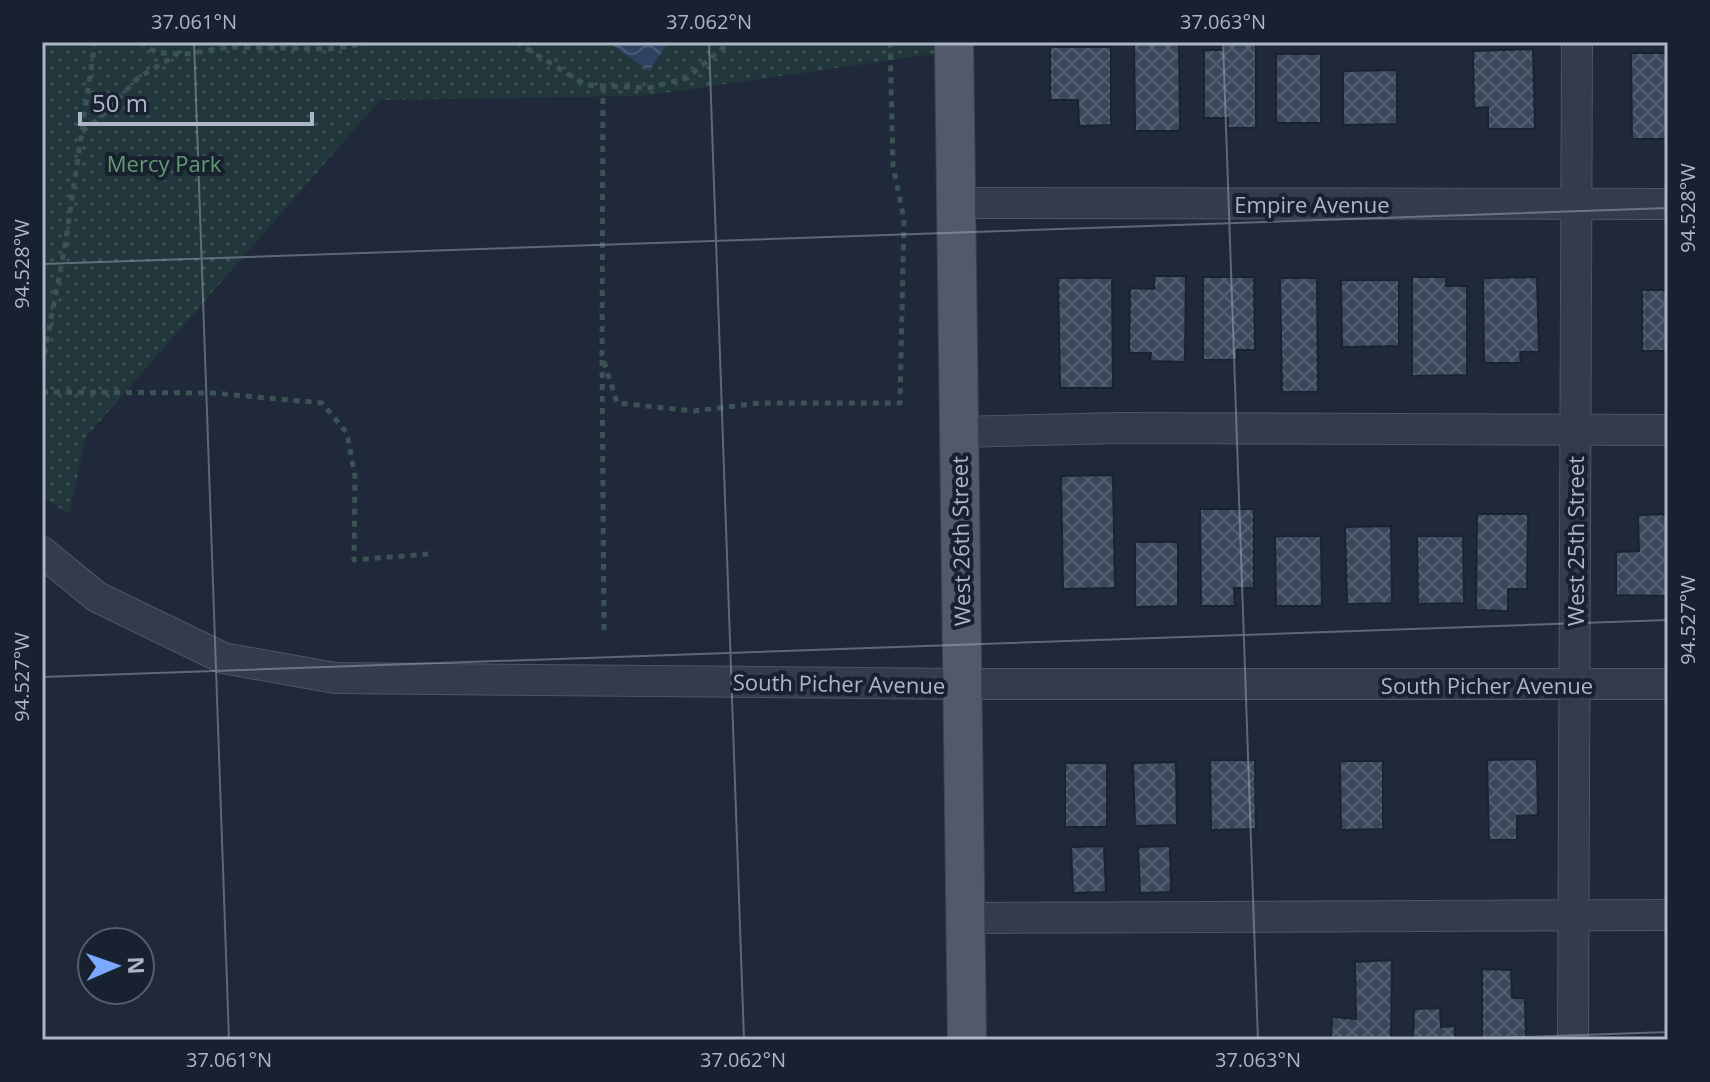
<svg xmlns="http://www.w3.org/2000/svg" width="1710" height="1082" font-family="'Open Sans',sans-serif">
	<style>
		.park { fill: url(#park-dots) }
		.water { fill: url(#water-waves) }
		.building { fill: url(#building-cross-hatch); stroke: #1a2331; stroke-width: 2 }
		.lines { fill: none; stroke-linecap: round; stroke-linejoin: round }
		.minor-casing { stroke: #4d5665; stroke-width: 32 }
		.major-casing { stroke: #3c4554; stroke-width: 40 }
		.path { stroke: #3b5355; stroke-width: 5; stroke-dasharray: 6 6; stroke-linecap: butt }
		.minor { stroke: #323c4a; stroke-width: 30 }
		.major { stroke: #505a6b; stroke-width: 38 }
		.ticks { fill: none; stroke: #adb6c7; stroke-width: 2; stroke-opacity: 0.45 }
		.labels { text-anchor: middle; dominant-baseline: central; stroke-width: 8; stroke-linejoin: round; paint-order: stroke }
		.park-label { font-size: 22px; fill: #629a71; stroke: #18212f }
		.street-label { font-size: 22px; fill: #adb6c7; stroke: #18212f }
		.neatline { fill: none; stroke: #adb6c7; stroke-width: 3 }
		.ticks-label { font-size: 20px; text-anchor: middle; fill: #adb6c7 }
	</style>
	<defs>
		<pattern id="park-dots" width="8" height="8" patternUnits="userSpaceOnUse" patternTransform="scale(2)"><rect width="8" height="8" fill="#21373b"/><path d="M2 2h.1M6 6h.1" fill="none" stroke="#3f5256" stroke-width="1.8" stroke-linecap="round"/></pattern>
		<pattern id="water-waves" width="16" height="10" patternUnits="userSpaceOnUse" patternTransform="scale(2)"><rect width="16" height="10" fill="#2f4261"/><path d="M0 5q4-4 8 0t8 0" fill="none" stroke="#4a5b76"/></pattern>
		<pattern id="building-cross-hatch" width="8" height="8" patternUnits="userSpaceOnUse" patternTransform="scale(2)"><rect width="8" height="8" fill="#3a475b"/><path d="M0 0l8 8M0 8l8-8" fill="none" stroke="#545f71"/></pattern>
	</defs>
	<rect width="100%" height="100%" fill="#1f293a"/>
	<!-- park -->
	<path class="park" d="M 42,42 L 954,42 L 954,51 L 642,96 L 380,100 L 86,437 L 69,514 L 42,497 Z"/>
	<!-- water -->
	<path class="water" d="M 608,42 L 669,42 L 649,71 Z"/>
	<!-- building -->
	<g class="building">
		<path d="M 1134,42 L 1179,42 L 1180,131 L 1135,131 Z"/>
		<path d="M 1223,42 L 1256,42 L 1256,128 L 1228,128 L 1228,118 L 1204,118 L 1204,50 L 1223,50 Z"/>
		<path d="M 1050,47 L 1111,47 L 1111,125 L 1079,126 L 1078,100 L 1050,100 Z"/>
		<path d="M 1533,49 L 1535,129 L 1488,129 L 1488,107 L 1474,108 L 1473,51 Z"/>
		<path d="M 1631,53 L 1668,53 L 1668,139 L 1632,139 Z"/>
		<rect x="1276" y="54" width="45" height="69"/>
		<path d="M 1397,70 L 1397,124 L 1343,125 L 1343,71 Z"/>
		<path d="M 1154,276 L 1186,276 L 1185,362 L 1150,361 L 1151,353 L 1129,353 L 1130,288 L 1154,289 Z"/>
		<path d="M 1203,277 L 1254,277 L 1255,350 L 1237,350 L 1237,360 L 1203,360 Z"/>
		<path d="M 1412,277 L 1446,277 L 1446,286 L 1467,286 L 1467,375 L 1412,376 Z"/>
		<path d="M 1537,277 L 1539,352 L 1520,352 L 1521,363 L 1484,363 L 1483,278 Z"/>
		<path d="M 1058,278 L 1112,278 L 1113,388 L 1060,388 Z"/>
		<path d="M 1280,278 L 1317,278 L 1318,392 L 1282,392 Z"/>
		<path d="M 1341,280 L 1399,280 L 1399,346 L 1342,347 Z"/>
		<rect x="1642" y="290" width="26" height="61"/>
		<path d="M 1113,475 L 1115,588 L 1063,589 L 1061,476 Z"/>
		<path d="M 1200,509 L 1254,509 L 1254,588 L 1234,588 L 1235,606 L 1201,606 Z"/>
		<path d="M 1477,514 L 1528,514 L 1527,589 L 1508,589 L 1508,611 L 1476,610 Z"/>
		<path d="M 1668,514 L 1668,596 L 1616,595 L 1616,552 L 1639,551 L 1638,515 Z"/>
		<path d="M 1391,526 L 1392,603 L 1347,604 L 1345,527 Z"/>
		<path d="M 1275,536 L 1321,536 L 1322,606 L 1276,606 Z"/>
		<path d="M 1417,536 L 1463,536 L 1464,603 L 1418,604 Z"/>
		<path d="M 1135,542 L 1178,542 L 1178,606 L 1135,607 Z"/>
		<path d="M 1537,759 L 1538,815 L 1517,816 L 1517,840 L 1489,840 L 1487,760 Z"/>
		<path d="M 1210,760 L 1255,760 L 1256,829 L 1211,830 Z"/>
		<path d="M 1340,761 L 1383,761 L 1383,829 L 1341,830 Z"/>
		<path d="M 1176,762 L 1177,825 L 1135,826 L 1133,763 Z"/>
		<rect x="1065" y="763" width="42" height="64"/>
		<path d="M 1104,846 L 1106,892 L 1073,893 L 1071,847 Z"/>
		<path d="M 1170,846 L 1171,892 L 1140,893 L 1138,847 Z"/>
		<path d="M 1392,960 L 1391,1040 L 1331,1040 L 1332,1017 L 1356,1019 L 1355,962 Z"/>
		<path d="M 1482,969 L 1511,970 L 1512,998 L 1525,998 L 1526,1040 L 1482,1040 Z"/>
		<path d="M 1440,1008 L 1441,1027 L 1455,1026 L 1455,1040 L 1413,1040 L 1414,1009 Z"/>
	</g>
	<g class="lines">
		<!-- minor casing -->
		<g class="minor-casing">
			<g id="minor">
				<path d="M 956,203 L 1668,204"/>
				<path d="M 959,432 L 1119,428 L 1668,430"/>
				<path d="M 42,552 L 97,597 L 223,658 L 335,678 L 963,684 L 1668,684"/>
				<path d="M 966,918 L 1668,915"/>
				<path d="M 1573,1040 L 1577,42"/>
			</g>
		</g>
		<!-- major casing -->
		<g class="major-casing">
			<path id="major" d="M 954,42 L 967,1040"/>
		</g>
		<!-- path -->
		<g class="path">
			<path d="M 140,42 L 157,53 L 187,54 L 229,47 L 329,49 L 375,42"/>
			<path d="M 516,42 L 586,85 L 648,88 L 687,78 L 730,42"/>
			<path d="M 603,86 L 602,355 L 617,403 L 694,411 L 759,403 L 900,403 L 904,219 L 893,166 L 890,42"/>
			<path d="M 82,131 L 100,118 L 138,78 L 176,55"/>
			<path d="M 602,360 L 604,632"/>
			<path d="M 42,366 L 65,246 L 95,42"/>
			<path d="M 42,392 L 213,393 L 322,403 L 347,433 L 355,477 L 354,560 L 428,554"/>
		</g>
		<!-- minor -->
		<use href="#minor" class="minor"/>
		<!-- major -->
		<use href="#major" class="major"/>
	</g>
	<!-- ticks -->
	<path class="ticks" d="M 194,42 L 229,1040M 709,42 L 744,1040M 1223,42 L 1258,1040M 42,264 L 1668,208M 42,677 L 1668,620M 1441,1040 L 1668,1032"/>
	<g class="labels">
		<!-- park labels -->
		<g class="park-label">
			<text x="164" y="163">Mercy Park</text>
		</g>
		<!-- street labels -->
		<g class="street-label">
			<text x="1312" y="204">Empire Avenue</text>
			<text transform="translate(960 541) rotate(-91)">West 26th Street</text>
			<text transform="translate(1575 541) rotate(-90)">West 25th Street</text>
			<text transform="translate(839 683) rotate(1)">South Picher Avenue</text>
			<text x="1487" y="685">South Picher Avenue</text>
		</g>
	</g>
	<!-- border -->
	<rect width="1710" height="1082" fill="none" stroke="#18212f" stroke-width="88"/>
	<!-- north arrow -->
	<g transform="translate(116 966) rotate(88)"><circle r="38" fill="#18212f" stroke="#545d6c" stroke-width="2"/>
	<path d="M0-6L14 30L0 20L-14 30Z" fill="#7aa9ff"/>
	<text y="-12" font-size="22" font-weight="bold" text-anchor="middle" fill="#adb6c7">N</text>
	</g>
	<!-- scale -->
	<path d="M80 112v12h232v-12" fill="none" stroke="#adb6c7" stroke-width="4"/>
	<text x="92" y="112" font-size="24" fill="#adb6c7" stroke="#18212f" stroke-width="6" paint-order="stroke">50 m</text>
	<rect x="44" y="44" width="1622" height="994" class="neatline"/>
	<g class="ticks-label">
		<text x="194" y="29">37.061°N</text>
		<text x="709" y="29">37.062°N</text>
		<text x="1223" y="29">37.063°N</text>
		<text transform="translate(1688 208) rotate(-90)" y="7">94.528°W</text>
		<text transform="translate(22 264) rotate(-90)" y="7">94.528°W</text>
		<text transform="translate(1688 620) rotate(-90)" y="7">94.527°W</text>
		<text transform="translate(22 677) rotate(-90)" y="7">94.527°W</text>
		<text x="229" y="1067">37.061°N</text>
		<text x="743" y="1067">37.062°N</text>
		<text x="1258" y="1067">37.063°N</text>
	</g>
</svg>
